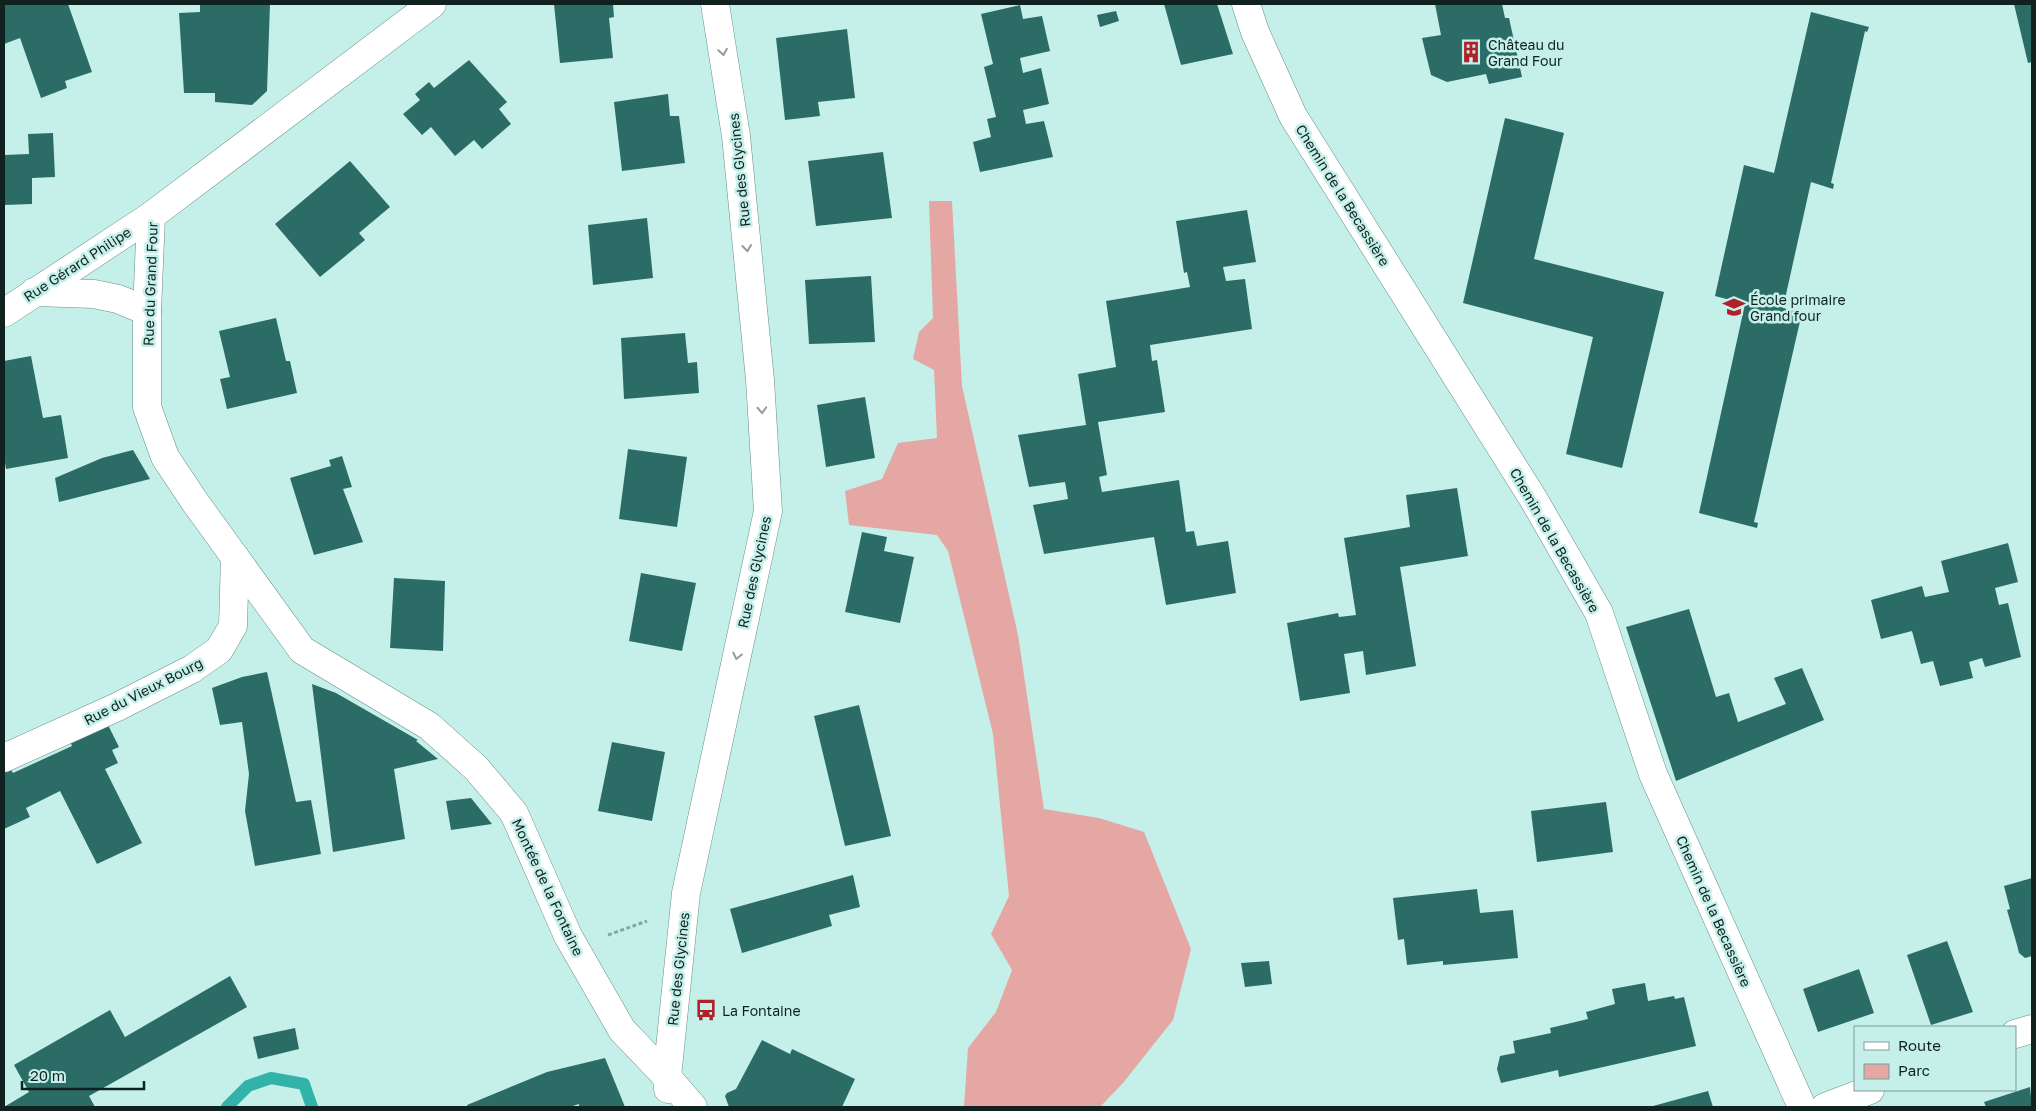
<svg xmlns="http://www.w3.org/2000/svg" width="2036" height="1111" font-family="'Golos Text',sans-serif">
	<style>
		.green { fill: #e5a7a3 }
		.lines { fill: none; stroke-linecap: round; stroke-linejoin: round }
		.stream { stroke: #32b3a9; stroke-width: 12 }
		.building { fill: #2c6c66 }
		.minor-casing { stroke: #678f8a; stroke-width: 29 }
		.path { stroke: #85a7a2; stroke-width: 3; stroke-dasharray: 4 2.5; stroke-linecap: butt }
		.minor { stroke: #fff; stroke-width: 28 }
		.oneway { stroke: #949b9b }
		.labels { text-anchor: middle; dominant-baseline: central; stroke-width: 5; stroke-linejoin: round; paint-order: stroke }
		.poi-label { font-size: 14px; fill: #112120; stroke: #c5f0ea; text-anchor: start }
		.street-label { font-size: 14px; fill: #112120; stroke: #c5f0ea }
	</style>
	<rect width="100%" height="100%" fill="#c5f0ea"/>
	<!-- green -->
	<path class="green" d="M 929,201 L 952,201 L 962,386 L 1018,635 L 1044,809 L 1099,818 L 1144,832 L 1191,949 L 1173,1020 L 1123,1083 L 1100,1107 L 964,1107 L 968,1048 L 996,1012 L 1012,970 L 991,934 L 1009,896 L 993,734 L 948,551 L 937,535 L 849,525 L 845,491 L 882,479 L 898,443 L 937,438 L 934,370 L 913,359 L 919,332 L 933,318 Z"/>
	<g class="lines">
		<!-- stream -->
		<path class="stream" d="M 227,1107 L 248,1086 L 271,1078 L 304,1084 L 312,1107"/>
	</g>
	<!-- building -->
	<g class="building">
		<path d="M 4,4 L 68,4 L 92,72 L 65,81 L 67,88 L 41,98 L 20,38 L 4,44 Z"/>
		<path d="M 200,4 L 270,4 L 267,91 L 252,105 L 215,102 L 215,93 L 184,93 L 179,13 L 200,12 Z"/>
		<path d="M 554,4 L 613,4 L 614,17 L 609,18 L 613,58 L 560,63 Z"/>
		<path d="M 1164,4 L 1217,4 L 1233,54 L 1181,65 Z"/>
		<path d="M 1435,4 L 1502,4 L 1505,18 L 1509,18 L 1522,77 L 1489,84 L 1486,74 L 1447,82 L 1431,75 L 1422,38 L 1441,35 Z"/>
		<path d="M 2014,4 L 2032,4 L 2032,62 L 2028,63 Z"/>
		<path d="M 1020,5 L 1023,19 L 1042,16 L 1050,51 L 1020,58 L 1023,73 L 1041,68 L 1049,104 L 1023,110 L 1026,124 L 1044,121 L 1053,157 L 980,172 L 973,142 L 991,137 L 987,119 L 996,117 L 984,67 L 993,64 L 981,14 Z"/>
		<path d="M 1116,11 L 1119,21 L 1100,27 L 1097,15 Z"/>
		<path d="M 1811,12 L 1869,27 L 1867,32 L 1865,31 L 1831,183 L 1834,184 L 1833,189 L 1811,182 L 1783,308 L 1806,314 L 1805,318 L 1801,317 L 1754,522 L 1758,523 L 1757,528 L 1699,513 L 1745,304 L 1715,296 L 1744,165 L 1774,173 Z"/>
		<path d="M 847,29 L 855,98 L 818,102 L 820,116 L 785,120 L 776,38 Z"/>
		<path d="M 469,60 L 507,102 L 499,109 L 511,124 L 482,149 L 474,140 L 455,156 L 431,127 L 422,135 L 403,114 L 420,100 L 415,94 L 429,82 L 434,88 Z"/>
		<path d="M 668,94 L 670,116 L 679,116 L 685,163 L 622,171 L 614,102 Z"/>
		<path d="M 1505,118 L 1564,133 L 1534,259 L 1664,292 L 1622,468 L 1566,454 L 1593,337 L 1463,303 Z"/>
		<path d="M 53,133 L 55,177 L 32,178 L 32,204 L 4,205 L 4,155 L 29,154 L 28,134 Z"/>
		<path d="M 883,152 L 892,218 L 816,226 L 808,161 Z"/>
		<path d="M 350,161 L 390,207 L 359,233 L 365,240 L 320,277 L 275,224 Z"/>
		<path d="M 1247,210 L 1256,262 L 1223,267 L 1226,281 L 1245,279 L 1252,329 L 1150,345 L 1152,361 L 1157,360 L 1165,412 L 1098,422 L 1107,475 L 1099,477 L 1102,492 L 1179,480 L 1186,532 L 1194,531 L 1197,546 L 1228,541 L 1236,593 L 1166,605 L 1154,537 L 1044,554 L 1033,505 L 1068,499 L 1065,482 L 1029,487 L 1018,435 L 1086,425 L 1078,374 L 1116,367 L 1106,301 L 1190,287 L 1187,272 L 1184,273 L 1176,221 Z"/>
		<path d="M 647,218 L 653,278 L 593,285 L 588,225 Z"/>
		<path d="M 871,276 L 875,342 L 809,344 L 805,280 Z"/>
		<path d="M 276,318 L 286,361 L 290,361 L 297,393 L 227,409 L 220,379 L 230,377 L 219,331 Z"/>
		<path d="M 685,333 L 688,363 L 697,362 L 699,393 L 624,399 L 621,338 Z"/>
		<path d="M 31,356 L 43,418 L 61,415 L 68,458 L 6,469 L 4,456 L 4,361 Z"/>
		<path d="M 865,397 L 875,458 L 826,467 L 817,405 Z"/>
		<path d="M 628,449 L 687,457 L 677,527 L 619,519 Z"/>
		<path d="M 133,450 L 150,479 L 59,502 L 55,478 L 102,458 Z"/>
		<path d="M 342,456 L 352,487 L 343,489 L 363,542 L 314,555 L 290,478 L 331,466 L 329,460 Z"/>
		<path d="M 1457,488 L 1468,556 L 1400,567 L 1416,666 L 1366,675 L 1363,651 L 1344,654 L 1350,693 L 1300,701 L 1287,623 L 1338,613 L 1339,617 L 1356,615 L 1344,538 L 1410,527 L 1406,495 Z"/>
		<path d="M 862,532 L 887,537 L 884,551 L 914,557 L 900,623 L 845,612 Z"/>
		<path d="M 2008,543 L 2018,582 L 1995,588 L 1999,605 L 2008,603 L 2021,657 L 1985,667 L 1982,658 L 1969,662 L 1973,678 L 1940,686 L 1933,661 L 1921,664 L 1912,631 L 1881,639 L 1871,600 L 1922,586 L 1925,597 L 1949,592 L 1941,561 Z"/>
		<path d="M 641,573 L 696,583 L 682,651 L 629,641 Z"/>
		<path d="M 394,578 L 445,581 L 443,651 L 390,648 Z"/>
		<path d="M 1689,609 L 1716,697 L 1729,693 L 1738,722 L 1786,704 L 1774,678 L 1802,668 L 1824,720 L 1676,781 L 1626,627 Z"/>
		<path d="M 267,672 L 296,802 L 311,800 L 321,854 L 255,866 L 245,811 L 249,774 L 242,722 L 220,725 L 212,688 L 242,677 Z"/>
		<path d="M 312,684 L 336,693 L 418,740 L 416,741 L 438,759 L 394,769 L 405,839 L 333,852 Z"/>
		<path d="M 859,705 L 891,836 L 845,846 L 814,716 Z"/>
		<path d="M 107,723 L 119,747 L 112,750 L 118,763 L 105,769 L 142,843 L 97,864 L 60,791 L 26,808 L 30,817 L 4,829 L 4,771 L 10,768 L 13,773 L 72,746 L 69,739 Z"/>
		<path d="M 612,742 L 665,752 L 652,821 L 598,811 Z"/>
		<path d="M 471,798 L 492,824 L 451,830 L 446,801 Z"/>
		<path d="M 1606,802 L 1613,852 L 1537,862 L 1531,811 Z"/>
		<path d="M 853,875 L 860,907 L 829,915 L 832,926 L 742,953 L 730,909 Z"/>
		<path d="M 2032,878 L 2032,956 L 2025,958 L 2019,953 L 2017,945 L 2007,910 L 2010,909 L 2004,886 Z"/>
		<path d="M 1477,889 L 1480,913 L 1513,910 L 1518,958 L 1443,965 L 1443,961 L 1407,965 L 1404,939 L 1398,940 L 1393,898 Z"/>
		<path d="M 1947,941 L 1973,1012 L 1931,1025 L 1907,955 Z"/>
		<path d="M 1269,961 L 1272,984 L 1245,987 L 1241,963 Z"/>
		<path d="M 1859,969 L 1874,1013 L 1818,1032 L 1803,989 Z"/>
		<path d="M 230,976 L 247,1007 L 89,1096 L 95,1107 L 4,1107 L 29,1092 L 14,1065 L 110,1010 L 125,1037 Z"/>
		<path d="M 1645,983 L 1648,1001 L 1674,996 L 1675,999 L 1684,997 L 1696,1046 L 1559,1077 L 1558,1070 L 1501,1083 L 1497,1069 L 1500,1056 L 1515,1053 L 1513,1041 L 1551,1033 L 1550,1028 L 1588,1019 L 1586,1012 L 1615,1004 L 1612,989 Z"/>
		<path d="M 295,1028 L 299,1049 L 258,1059 L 253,1037 Z"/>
		<path d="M 762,1040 L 790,1054 L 792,1049 L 855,1079 L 842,1107 L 729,1107 L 725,1096 L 727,1093 L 736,1089 Z"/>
		<path d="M 605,1058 L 625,1107 L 579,1107 L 579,1104 L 570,1107 L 468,1107 L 467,1105 L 547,1072 Z"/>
		<path d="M 2030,1087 L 2032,1107 L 1986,1107 L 1984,1102 Z"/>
		<path d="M 1708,1091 L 1713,1107 L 1653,1107 L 1653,1106 Z"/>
	</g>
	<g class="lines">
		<!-- minor casing -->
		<g class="minor-casing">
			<g id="minor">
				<path d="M 432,4 L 151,216 L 147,311 L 147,407 L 165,457 L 195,502 L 302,650 L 429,726 L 476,768 L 514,813 L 568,936 L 622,1030 L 667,1077 L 693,1107"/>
				<path d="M 1246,4 L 1255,32 L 1293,116 L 1534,500 L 1599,613 L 1653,774 L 1802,1107"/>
				<path d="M 34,292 L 94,294 L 118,299 L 147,311"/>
				<path d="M 4,313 L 151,216"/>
				<path d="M 4,758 L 117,707 L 192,669 L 219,650 L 233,626 L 235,557"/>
				<path d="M 2015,1034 L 2032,1029"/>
				<path d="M 668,1089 L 667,1077 L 686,893 L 768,511 L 760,380 L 736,136 L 715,4"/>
				<path d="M 1825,1107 L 1870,1090"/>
			</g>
		</g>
		<!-- path -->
		<path class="path" d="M 608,935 L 647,921"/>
		<!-- minor -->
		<use href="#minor" class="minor"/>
	</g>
	<!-- one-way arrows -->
	<defs><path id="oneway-chevron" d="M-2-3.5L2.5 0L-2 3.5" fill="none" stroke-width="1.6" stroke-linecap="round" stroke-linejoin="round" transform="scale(1.25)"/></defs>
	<g class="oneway">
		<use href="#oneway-chevron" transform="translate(723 52) rotate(81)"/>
		<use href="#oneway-chevron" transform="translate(747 248) rotate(84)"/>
		<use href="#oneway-chevron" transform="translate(762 410) rotate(87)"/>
		<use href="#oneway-chevron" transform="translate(737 656) rotate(102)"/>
	</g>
	<!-- icons -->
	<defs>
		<g id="building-bare" transform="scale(1.725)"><path d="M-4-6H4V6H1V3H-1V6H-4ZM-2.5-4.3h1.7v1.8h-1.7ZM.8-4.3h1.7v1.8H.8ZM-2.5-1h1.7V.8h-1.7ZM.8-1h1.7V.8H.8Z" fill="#b11f29" stroke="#c5f0ea" stroke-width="2.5" paint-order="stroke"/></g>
		<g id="school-bare" transform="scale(1.725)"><path d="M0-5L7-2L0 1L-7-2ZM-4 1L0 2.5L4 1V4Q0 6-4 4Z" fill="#b11f29" stroke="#c5f0ea" stroke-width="2.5" paint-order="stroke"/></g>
		<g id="bus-bare" transform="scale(1.725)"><path d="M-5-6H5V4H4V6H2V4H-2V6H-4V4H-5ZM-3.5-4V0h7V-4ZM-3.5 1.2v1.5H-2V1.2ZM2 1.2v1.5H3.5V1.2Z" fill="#b11f29" stroke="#c5f0ea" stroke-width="2.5" paint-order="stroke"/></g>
	</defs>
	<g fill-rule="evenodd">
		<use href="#building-bare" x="1471" y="52"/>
		<use href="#school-bare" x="1734" y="307"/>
		<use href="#bus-bare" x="706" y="1010"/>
	</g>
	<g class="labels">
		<!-- poi labels -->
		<g class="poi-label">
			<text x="1488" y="44">Château du<tspan x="1488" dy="16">Grand Four</tspan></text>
			<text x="1750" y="299">École primaire<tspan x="1750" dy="16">Grand four</tspan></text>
			<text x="722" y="1010">La Fontaine</text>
		</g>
		<!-- street labels -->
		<g class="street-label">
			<text transform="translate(739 170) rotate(-96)">Rue des Glycines</text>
			<text transform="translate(1343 195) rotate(58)">Chemin de la Becassière</text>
			<text transform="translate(77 264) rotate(-33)">Rue Gérard Philipe</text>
			<text transform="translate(150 284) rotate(-88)">Rue du Grand Four</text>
			<text transform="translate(1555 540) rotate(60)">Chemin de la Becassière</text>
			<text transform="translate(754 572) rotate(-78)">Rue des Glycines</text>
			<text transform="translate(143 691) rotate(-27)">Rue du Vieux Bourg</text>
			<text transform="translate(548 887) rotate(65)">Montée de la Fontaine</text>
			<text transform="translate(1714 911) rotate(66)">Chemin de la Becassière</text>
			<text transform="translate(678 969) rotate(-84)">Rue des Glycines</text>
		</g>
	</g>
	<!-- border -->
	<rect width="2036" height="1111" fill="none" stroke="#112120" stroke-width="10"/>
	<!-- legend -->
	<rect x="1854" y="1026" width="162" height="65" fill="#c5f0ea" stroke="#7d9d99"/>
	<rect x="1864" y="1042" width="25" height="8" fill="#ffffff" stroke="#7d9d99"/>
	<text x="1898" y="1051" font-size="15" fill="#112120">Route</text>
	<rect x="1864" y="1064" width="25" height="15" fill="#e5a7a3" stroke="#7d9d99"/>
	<text x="1898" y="1076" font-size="15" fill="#112120">Parc</text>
	<!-- scale -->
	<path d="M22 1081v8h122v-8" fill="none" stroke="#112120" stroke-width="2.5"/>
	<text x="30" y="1081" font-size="15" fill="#112120" stroke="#c5f0ea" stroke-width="4" paint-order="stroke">20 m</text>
</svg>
